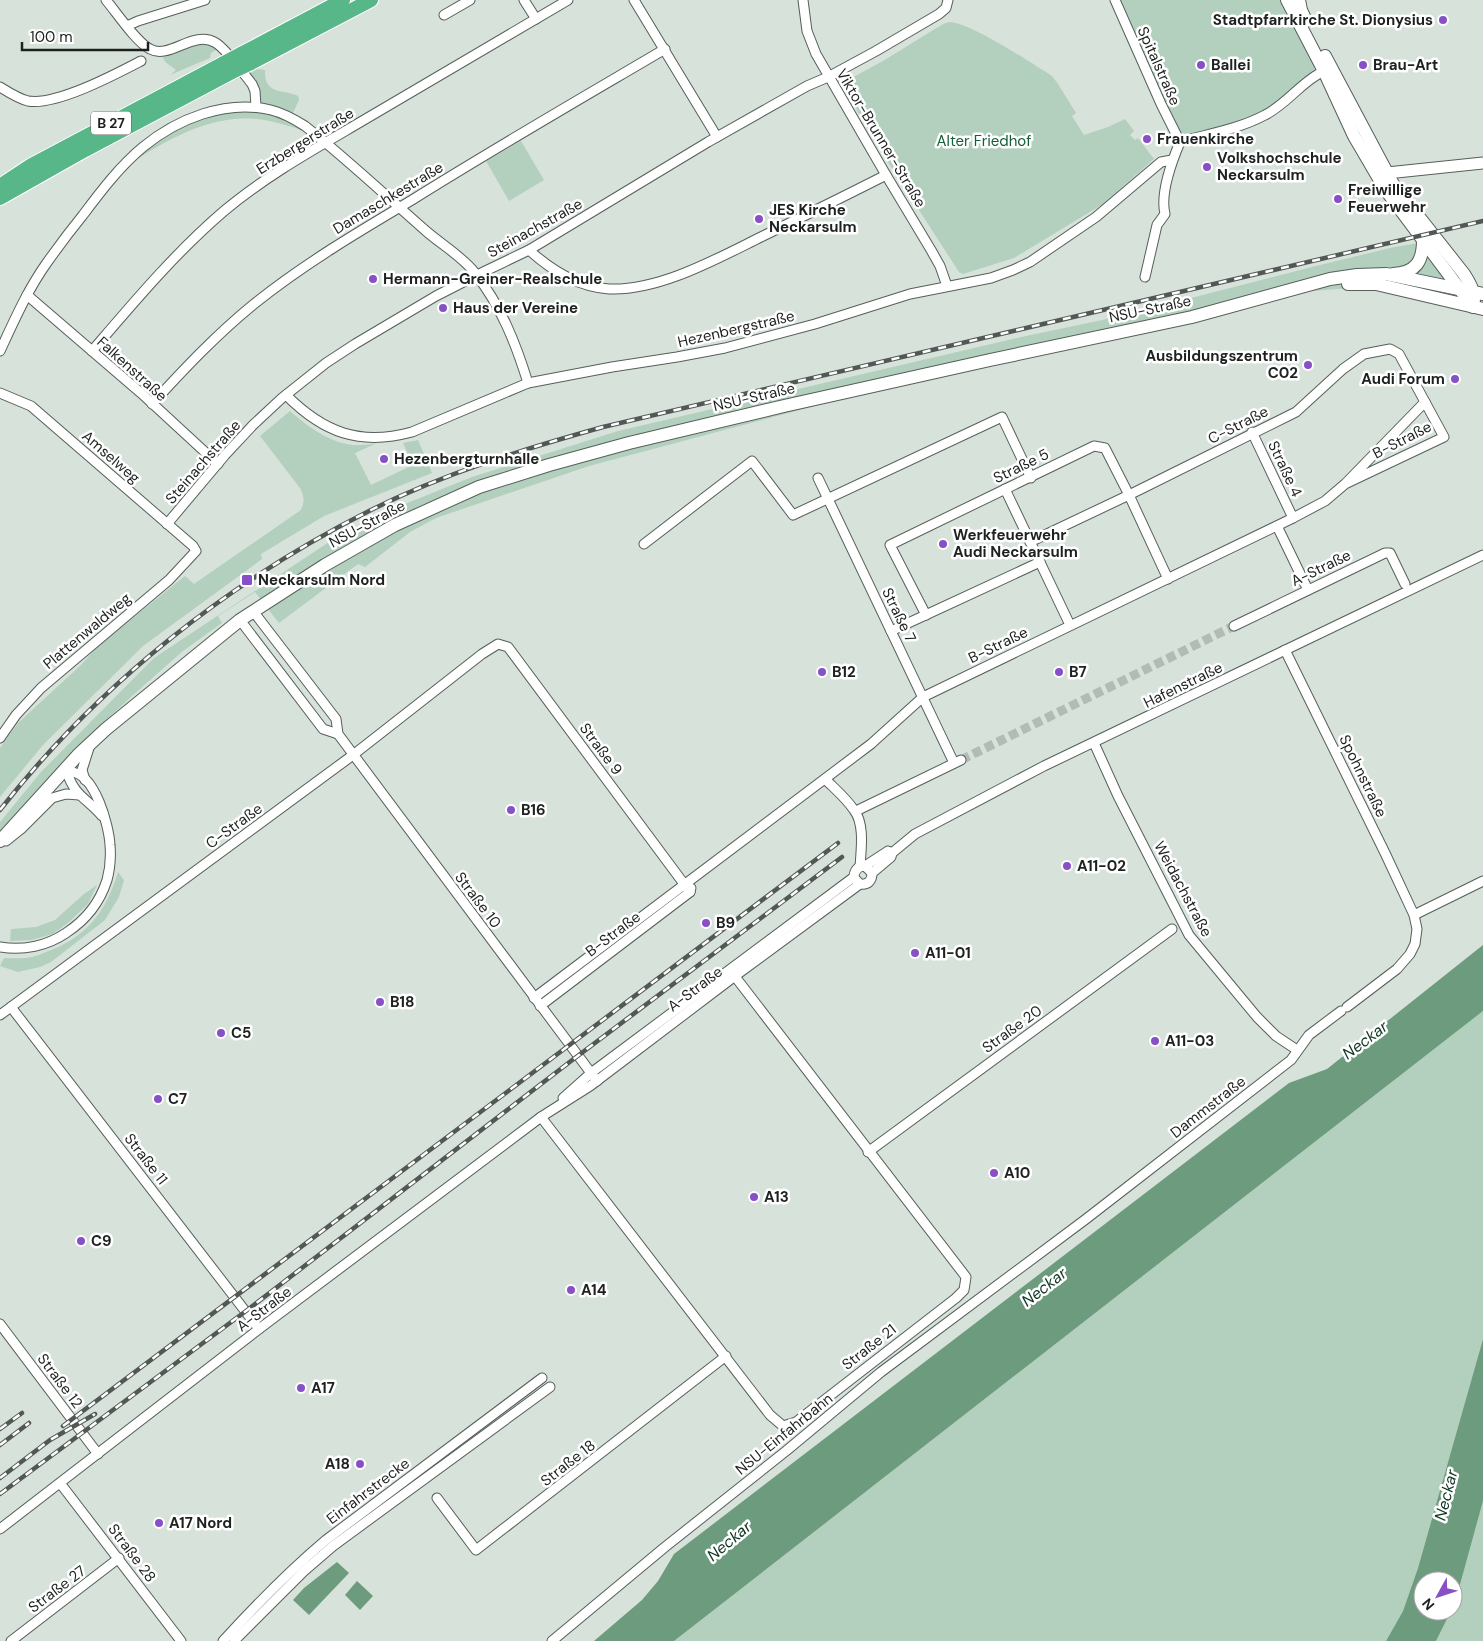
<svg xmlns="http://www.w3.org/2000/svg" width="1483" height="1641" font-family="'DM Sans',sans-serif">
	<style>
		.green { fill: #b2d0bd }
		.water { fill: #6d9b7e }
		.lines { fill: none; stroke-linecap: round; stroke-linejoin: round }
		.minor-tunnel { stroke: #b2bbb5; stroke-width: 9; stroke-dasharray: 9 4.5; stroke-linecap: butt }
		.minor-casing { stroke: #565f59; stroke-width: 11 }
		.tertiary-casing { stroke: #565f59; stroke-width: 13 }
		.secondary-casing { stroke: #565f59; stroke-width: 14 }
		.trunk-casing { stroke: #fff; stroke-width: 16 }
		.minor { stroke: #fff; stroke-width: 9 }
		.tertiary { stroke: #fff; stroke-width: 11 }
		.secondary { stroke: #fff; stroke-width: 12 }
		.trunk { stroke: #58b788; stroke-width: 14 }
		.rail-casing { stroke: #525855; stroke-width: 4.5 }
		.rail { stroke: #fff; stroke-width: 2.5; stroke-dasharray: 8; stroke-linecap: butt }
		.trunk-bridge-casing { stroke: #fff; stroke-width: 16; stroke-linecap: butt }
		.trunk-bridge { stroke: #58b788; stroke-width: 14 }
		.poi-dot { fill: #8750c7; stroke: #fff; stroke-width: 2 }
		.labels { text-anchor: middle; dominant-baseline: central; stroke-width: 5; stroke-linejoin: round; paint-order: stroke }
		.shield { fill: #fff; stroke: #616462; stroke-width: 1 }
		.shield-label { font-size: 14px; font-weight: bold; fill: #1d211f }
		.poi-label { font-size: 15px; font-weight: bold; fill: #1d211f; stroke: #fff; text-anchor: start }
		.street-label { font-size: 15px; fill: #1d211f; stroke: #fff }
		.park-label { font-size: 15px; fill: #12603a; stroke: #fff }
		.water-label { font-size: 16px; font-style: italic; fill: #103622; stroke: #fff }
	</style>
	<rect width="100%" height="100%" fill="#d7e2db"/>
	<!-- green -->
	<g class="green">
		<path d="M 1119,0 L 1281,0 L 1316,68 C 1301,83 1285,100 1267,111 C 1241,125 1210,130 1182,137 L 1173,123 Z"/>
		<path d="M 949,22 C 970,22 1031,63 1052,76 L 1058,84 L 1076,113 L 1072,116 L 1084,135 L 1108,127 L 1125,119 L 1134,131 L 1130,135 L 1135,140 L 1138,138 L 1154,159 L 1103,204 L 1014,258 L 963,274 L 959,272 L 884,156 L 844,88 L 844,84 L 846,81 L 883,61 L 943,24 Z"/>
		<path d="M 201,38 L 221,47 L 211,53 L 210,58 L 170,75 L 176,70 C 168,63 163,64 162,51 Z"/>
		<path d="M 257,69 L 265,70 C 264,96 284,89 298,96 L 299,100 L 291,117 L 314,133 C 295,129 277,121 257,119 C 205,114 161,144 118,171 L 135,154 L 198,116 L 256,107 L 245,76 Z"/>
		<path d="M 521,141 L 544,180 L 509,201 L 486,161 Z"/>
		<path d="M 1418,243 L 1466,308 L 1440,295 L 1350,288 L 1300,292 L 973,364 L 589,466 L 436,518 L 410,532 L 365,567 L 358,564 L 279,623 L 255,592 L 218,616 L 222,623 L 183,651 L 132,696 L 104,722 L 59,766 L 0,839 L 0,822 L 41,772 L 154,658 L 338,536 L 390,510 L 472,477 L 618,431 L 1026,336 L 1121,316 L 1316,266 L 1390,248 Z"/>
		<path d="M 290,411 C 308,427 335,447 361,445 C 366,445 372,444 377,443 L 355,453 L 371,485 L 413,465 L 403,443 L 418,440 L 432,473 L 324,516 L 261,554 L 262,559 L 143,646 L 43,745 L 0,797 L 0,748 L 18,723 L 81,665 L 97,647 L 185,576 L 194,584 L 301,510 C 305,501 304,496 300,488 L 260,436 Z"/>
		<path d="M 118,872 L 124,880 L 119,897 L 105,920 L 51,962 L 40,967 L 18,972 L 0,966 L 4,958 C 13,958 23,959 32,957 C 36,956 42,954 46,952 C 86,938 106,912 118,872 Z"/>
		<path d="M 97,885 L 88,904 L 69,922 L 53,934 L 31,940 L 10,941 L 11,929 L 36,927 L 55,920 L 84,894 Z"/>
		<path d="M 1483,1011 L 1483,1339 L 1418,1568 L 1403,1611 L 1386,1641 L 674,1641 Z"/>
		<path d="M 1483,1501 L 1483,1641 L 1436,1641 L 1451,1611 L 1453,1611 Z"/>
	</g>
	<!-- water -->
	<g class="water">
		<path d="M 1483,945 L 1483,1011 L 674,1641 L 594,1641 L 642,1600 L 658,1581 L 674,1554 L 1289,1083 L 1327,1069 Z"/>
		<path d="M 1483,1339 L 1483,1501 L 1455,1603 L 1453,1607 L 1453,1581 L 1423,1581 L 1423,1611 L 1451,1611 L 1436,1641 L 1386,1641 L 1403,1611 L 1418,1568 Z"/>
		<path d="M 337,1562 L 349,1573 L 309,1615 L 293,1600 L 304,1588 Z"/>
		<path d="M 357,1581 L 373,1596 L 360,1610 L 345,1595 Z"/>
	</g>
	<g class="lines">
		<!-- minor-tunnel -->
		<path class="minor-tunnel" d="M 961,760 L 1234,626"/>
		<!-- minor casing -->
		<g class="minor-casing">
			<g id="minor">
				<path d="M 106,0 C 117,13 136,42 150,49 C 170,60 193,29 216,43 C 226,49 244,74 252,84 L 255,91 L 256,107"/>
				<path d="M 524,0 L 536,19"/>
				<path d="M 634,0 L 717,137"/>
				<path d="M 803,0 L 807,31 L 816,54 L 886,175 L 931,250 L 940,266 L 947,286"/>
				<path d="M 1115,0 L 1161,104 L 1180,142"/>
				<path d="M 444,15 L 470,0"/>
				<path d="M 127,26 L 138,21 L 205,0"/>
				<path d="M 0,87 C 8,92 19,99 28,101 C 56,106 116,74 141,61"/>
				<path d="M 1180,142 C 1208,134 1239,129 1265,115 C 1287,104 1302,81 1324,71 L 1327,74"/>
				<path d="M 529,250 C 551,270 578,287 609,289 C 660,291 718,258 763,236 C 804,216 845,196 886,175"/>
				<path d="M 1145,277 L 1157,225 L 1165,214 C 1160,194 1172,161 1180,142"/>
				<path d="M 27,295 L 141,393 L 218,464"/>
				<path d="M 0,351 C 14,321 27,291 46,264 C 58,247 70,231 83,215 C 101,191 120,166 143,147 C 177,119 226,99 271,110 C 283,113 294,119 305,126 C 347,159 386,196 426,231 C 442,245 463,257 475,273 C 501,306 516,344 528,383"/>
				<path d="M 92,351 C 134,302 175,253 224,211 C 268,174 320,146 369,117 C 436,78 502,39 568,0"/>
				<path d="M 0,393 L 31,406 L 193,546 L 196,551 L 169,580 L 41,688 L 16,715 L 0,738"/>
				<path d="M 286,395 C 324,433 360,446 412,432 L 528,383 L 612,367 L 677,357 L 725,348 L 815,324 L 910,294 L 991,278 L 1013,270 L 1030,262 L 1096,217 L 1161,162 L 1172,160"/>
				<path d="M 152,404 C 184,369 217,334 254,304 C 304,264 358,232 412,200 C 495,148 580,99 665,49"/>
				<path d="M 1252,432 L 1293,518"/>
				<path d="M 818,478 L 954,763"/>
				<path d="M 1005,489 L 1070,625"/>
				<path d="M 167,524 L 225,455 L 253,425 L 282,398 L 326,363 L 355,344 L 436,296 L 477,275 L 529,250 L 708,142 L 807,86 L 828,77 L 876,51 L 939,14 L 946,8 L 948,0"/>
				<path d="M 1277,526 L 1308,590"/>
				<path d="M 1030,542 L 1129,495 L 1296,412 L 1343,369 L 1364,354 L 1390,349 L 1399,354 L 1425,402"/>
				<path d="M 644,544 L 752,461 L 793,515 L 1002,417 L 1031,478"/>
				<path d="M 253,611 L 336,719 L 338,734 L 597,1081"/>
				<path d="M 926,615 L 890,545 L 1094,446 L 1105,448 L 1129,495 L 1168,579"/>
				<path d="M 240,620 L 323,729 L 338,734"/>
				<path d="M 1234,626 L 1385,553 L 1390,553 L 1405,584"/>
				<path d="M 891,631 L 1040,562"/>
				<path d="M 1285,650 L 1385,853 L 1414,915 L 1417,929 L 1415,944 L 1410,954 L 1397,969 L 1347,1007"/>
				<path d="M 1094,743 L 1118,796 L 1189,935 L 1257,1017 L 1276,1036 L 1297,1050"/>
				<path d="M 68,768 L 67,772 C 74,796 88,799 102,816"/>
				<path d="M 825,779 C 835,789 846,798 854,810 C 865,824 861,850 860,867"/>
				<path d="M 85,780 L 82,770 L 89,748"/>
				<path d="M 856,811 L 961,760"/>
				<path d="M 6,841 L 21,829 L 52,798 L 66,794 L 79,795"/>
				<path d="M 865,866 L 888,851 L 892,853"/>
				<path d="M 872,873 L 891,857 L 892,853 L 915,834 L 1044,766 L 1483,555"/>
				<path d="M 1414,915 L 1483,881"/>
				<path d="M 0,947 C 23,951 47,946 66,933 C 86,920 100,902 107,880 C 110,869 111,857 110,845 C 109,826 95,773 71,772 C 67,772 64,774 60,775"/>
				<path d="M 534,998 L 871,744 L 923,697 L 1293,518 L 1325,501 L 1345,484 L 1444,437 L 1425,402 L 1345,484"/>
				<path d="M 540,1006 L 690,892 L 691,888"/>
				<path d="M 11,1007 L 259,1329"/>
				<path d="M 0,1015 L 353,755 L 482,654 L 498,644 L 508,647 L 690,892"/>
				<path d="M 563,1098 L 591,1073 L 854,877 L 854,878"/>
				<path d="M 541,1117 L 770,1415 L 783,1426 L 796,1422 L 956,1298 L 964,1290 L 966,1277 L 730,970"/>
				<path d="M 868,1152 L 1172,929"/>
				<path d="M 0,1324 L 98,1454"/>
				<path d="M 60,1483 L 181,1641"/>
				<path d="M 437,1498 L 476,1550 L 726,1356"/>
				<path d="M 0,1529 L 259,1329 L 541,1117 L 590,1086 L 735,976 L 860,884 C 868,885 872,881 872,873 L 865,866 C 857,866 854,871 854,878 L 860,884"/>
				<path d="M 11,1641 L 119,1558"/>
				<path d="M 223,1641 C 256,1605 289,1571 326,1540 L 542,1378"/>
				<path d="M 234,1641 L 304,1571 L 333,1546 L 550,1387"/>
				<path d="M 552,1641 L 665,1547 L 786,1451 L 881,1372 L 1086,1219 L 1291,1060 L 1309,1035 L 1341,1011"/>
			</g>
		</g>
		<!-- tertiary casing -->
		<g class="tertiary-casing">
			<path id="tertiary" d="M 1378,172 L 1387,173 L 1483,163"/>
		</g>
		<!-- secondary casing -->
		<g class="secondary-casing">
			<g id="secondary">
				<path d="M 1287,0 L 1324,71 L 1354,136 L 1385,189 L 1473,307"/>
				<path d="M 1299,0 L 1301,10 L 1306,21"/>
				<path d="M 1325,56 L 1393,184 L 1464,274 C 1469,282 1474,290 1474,300"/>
				<path d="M 1393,274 C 1416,273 1423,261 1423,240"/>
				<path d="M 1348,284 L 1376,284 L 1483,309"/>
				<path d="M 0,841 L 78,755 L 106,729 L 240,620 L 325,565 L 395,525 L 479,487 L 549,465 L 629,443 L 784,406 L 990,360 L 1192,317 L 1330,279 L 1357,275 L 1386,274 L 1483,294"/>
			</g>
		</g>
		<!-- trunk casing -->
		<g class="trunk-casing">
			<g id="trunk">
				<path d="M 241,54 L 343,0"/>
				<path d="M 249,64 L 371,0"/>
				<path d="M 0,186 L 30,166 L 224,63"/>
				<path d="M 0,198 L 85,150 L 232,72"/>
			</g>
		</g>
		<!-- minor -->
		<use href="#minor" class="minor"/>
		<!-- tertiary -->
		<use href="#tertiary" class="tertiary"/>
		<!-- secondary -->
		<use href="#secondary" class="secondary"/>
		<!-- trunk -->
		<use href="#trunk" class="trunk"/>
		<!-- rail casing -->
		<g class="rail-casing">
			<g id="rail">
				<path d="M 0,810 C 99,684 228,582 371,510 C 445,473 524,449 603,427 L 1483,221"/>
				<path d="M 63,1426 L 838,843"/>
				<path d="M 0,1429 L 22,1413"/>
				<path d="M 0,1445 L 29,1423"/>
				<path d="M 0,1478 L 50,1440 L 95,1414"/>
				<path d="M 0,1494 L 246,1311 L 571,1061 L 842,857"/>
			</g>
		</g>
		<!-- rail -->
		<use href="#rail" class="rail"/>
		<!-- trunk-bridge casing -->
		<g class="trunk-bridge-casing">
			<g id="trunk-bridge">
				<path d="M 224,63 L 241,54"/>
				<path d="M 232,72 L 249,64"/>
			</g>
		</g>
		<!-- trunk-bridge -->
		<use href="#trunk-bridge" class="trunk-bridge"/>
	</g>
	<!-- markers -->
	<g class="poi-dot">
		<circle cx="1443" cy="20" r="5"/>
		<circle cx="1201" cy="65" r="5"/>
		<circle cx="1363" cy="65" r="5"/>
		<circle cx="1147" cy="139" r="5"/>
		<circle cx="1207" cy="167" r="5"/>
		<circle cx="1338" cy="199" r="5"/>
		<circle cx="759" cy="219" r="5"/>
		<circle cx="373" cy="279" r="5"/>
		<circle cx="443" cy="308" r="5"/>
		<circle cx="1308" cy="365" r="5"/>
		<circle cx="1455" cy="379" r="5"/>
		<circle cx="384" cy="459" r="5"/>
		<circle cx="943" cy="544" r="5"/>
		<rect x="241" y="574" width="12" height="12" rx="2.5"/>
		<circle cx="822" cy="672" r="5"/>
		<circle cx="1059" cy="672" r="5"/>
		<circle cx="511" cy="810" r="5"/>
		<circle cx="1067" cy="866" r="5"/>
		<circle cx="706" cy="923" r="5"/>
		<circle cx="915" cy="953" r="5"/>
		<circle cx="380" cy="1002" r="5"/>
		<circle cx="221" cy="1033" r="5"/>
		<circle cx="1155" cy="1041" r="5"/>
		<circle cx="158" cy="1099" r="5"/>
		<circle cx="994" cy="1173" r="5"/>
		<circle cx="754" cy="1197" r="5"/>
		<circle cx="81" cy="1241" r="5"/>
		<circle cx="571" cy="1290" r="5"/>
		<circle cx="301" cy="1388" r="5"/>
		<circle cx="360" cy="1464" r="5"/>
		<circle cx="159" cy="1523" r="5"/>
	</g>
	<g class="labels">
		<!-- shield labels -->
		<rect class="shield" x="91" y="111.5" width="40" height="23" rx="4"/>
		<g class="shield-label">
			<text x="111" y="123">B 27</text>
		</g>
		<!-- poi labels -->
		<g class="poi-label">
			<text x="1433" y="20" text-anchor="end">Stadtpfarrkirche St. Dionysius</text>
			<text x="1211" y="65">Ballei</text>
			<text x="1373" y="65">Brau-Art</text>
			<text x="1157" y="139">Frauenkirche</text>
			<text x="1217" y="158">Volkshochschule<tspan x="1217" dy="17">Neckarsulm</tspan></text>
			<text x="1348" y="190">Freiwillige<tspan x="1348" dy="17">Feuerwehr</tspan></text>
			<text x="769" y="210">JES Kirche<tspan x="769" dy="17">Neckarsulm</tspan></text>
			<text x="383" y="279">Hermann-Greiner-Realschule</text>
			<text x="453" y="308">Haus der Vereine</text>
			<text x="1298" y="356" text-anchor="end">Ausbildungszentrum<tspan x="1298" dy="17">C02</tspan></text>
			<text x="1445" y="379" text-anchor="end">Audi Forum</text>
			<text x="394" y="459">Hezenbergturnhalle</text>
			<text x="953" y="535">Werkfeuerwehr<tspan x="953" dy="17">Audi Neckarsulm</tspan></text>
			<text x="258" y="580">Neckarsulm Nord</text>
			<text x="832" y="672">B12</text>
			<text x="1069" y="672">B7</text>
			<text x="521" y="810">B16</text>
			<text x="1077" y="866">A11-02</text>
			<text x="716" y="923">B9</text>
			<text x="925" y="953">A11-01</text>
			<text x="390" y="1002">B18</text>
			<text x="231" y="1033">C5</text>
			<text x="1165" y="1041">A11-03</text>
			<text x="168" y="1099">C7</text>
			<text x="1004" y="1173">A10</text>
			<text x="764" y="1197">A13</text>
			<text x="91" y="1241">C9</text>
			<text x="581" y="1290">A14</text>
			<text x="311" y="1388">A17</text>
			<text x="350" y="1464" text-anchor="end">A18</text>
			<text x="169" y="1523">A17 Nord</text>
		</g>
		<!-- street labels -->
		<g class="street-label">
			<text transform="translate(1159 66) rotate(66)">Spitalstraße</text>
			<text transform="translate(881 138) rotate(59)">Viktor-Brunner-Straße</text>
			<text transform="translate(305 141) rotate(-32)">Erzbergerstraße</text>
			<text transform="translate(388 198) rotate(-31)">Damaschkestraße</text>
			<text transform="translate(535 228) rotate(-29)">Steinachstraße</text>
			<text transform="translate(1150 309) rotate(-12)">NSU-Straße</text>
			<text transform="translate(736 329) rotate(-13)">Hezenbergstraße</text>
			<text transform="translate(132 369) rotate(42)">Falkenstraße</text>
			<text transform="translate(754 397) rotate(-13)">NSU-Straße</text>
			<text transform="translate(1238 425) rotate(-27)">C-Straße</text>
			<text transform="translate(1402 440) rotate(-27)">B-Straße</text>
			<text transform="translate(111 457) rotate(41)">Amselweg</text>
			<text transform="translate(203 462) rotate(-49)">Steinachstraße</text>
			<text transform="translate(1021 466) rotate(-26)">Straße 5</text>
			<text transform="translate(1285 469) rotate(65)">Straße 4</text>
			<text transform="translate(367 524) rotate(-28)">NSU-Straße</text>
			<text transform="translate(1321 568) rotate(-26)">A-Straße</text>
			<text transform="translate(899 615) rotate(64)">Straße 7</text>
			<text transform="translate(87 631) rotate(-40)">Plattenwaldweg</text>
			<text transform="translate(998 645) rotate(-26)">B-Straße</text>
			<text transform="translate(1183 685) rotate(-26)">Hafenstraße</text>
			<text transform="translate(601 749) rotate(53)">Straße 9</text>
			<text transform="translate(1363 776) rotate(64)">Spohnstraße</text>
			<text transform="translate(234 826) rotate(-36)">C-Straße</text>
			<text transform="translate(1183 889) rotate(62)">Weidachstraße</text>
			<text transform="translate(478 900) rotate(53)">Straße 10</text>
			<text transform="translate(613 934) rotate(-37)">B-Straße</text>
			<text transform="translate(695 989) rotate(-37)">A-Straße</text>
			<text transform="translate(1012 1029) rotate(-36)">Straße 20</text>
			<text transform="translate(1208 1107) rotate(-38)">Dammstraße</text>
			<text transform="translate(146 1159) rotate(52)">Straße 11</text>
			<text transform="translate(264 1309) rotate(-37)">A-Straße</text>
			<text transform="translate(869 1347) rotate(-38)">Straße 21</text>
			<text transform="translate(60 1381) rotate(53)">Straße 12</text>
			<text transform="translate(784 1434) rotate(-39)">NSU-Einfahrbahn</text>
			<text transform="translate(568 1463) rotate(-38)">Straße 18</text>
			<text transform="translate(368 1491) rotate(-37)">Einfahrstrecke</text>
			<text transform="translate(132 1553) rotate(53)">Straße 28</text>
			<text transform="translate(57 1589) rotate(-37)">Straße 27</text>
		</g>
		<!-- park labels -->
		<g class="park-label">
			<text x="984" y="141">Alter Friedhof</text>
		</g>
		<!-- water labels -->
		<g class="water-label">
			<text transform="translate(1365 1040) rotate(-37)">Neckar</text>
			<text transform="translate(1044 1287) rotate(-38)">Neckar</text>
			<text transform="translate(1446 1495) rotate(-76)">Neckar</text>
			<text transform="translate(729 1541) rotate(-40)">Neckar</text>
		</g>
	</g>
	<!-- north arrow -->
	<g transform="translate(1438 1596) rotate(230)"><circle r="24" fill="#ffffff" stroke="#a5a6a5"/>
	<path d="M0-4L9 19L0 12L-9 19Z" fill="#8750c7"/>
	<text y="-8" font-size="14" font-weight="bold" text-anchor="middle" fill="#1d211f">N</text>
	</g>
	<!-- scale -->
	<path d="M22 42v8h126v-8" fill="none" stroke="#1d211f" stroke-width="2.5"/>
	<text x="30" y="42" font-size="15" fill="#1d211f" stroke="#ffffff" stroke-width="4" paint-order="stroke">100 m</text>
</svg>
